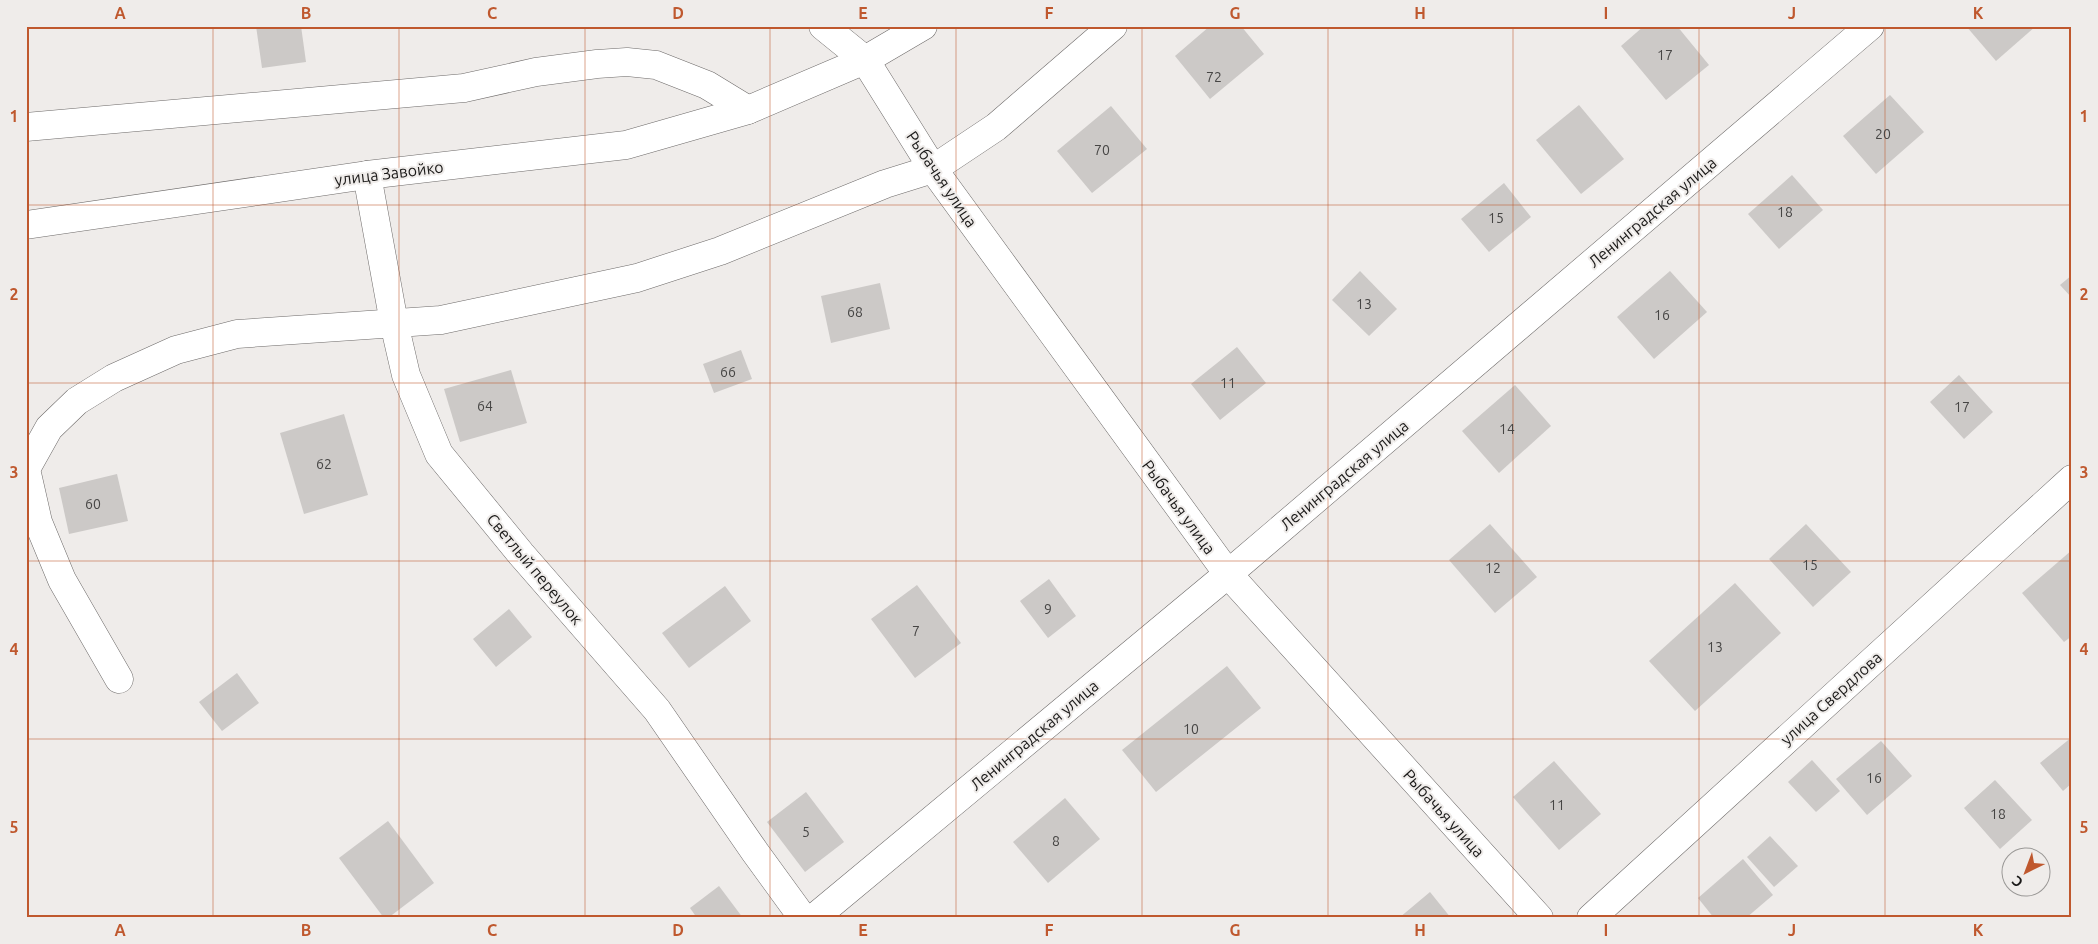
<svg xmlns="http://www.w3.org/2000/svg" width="2098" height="944" font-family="Ubuntu,sans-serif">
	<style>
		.building { fill: #ccc9c7 }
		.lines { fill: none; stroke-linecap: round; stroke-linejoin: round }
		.minor-casing { stroke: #6d6a69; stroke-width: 29 }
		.major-casing { stroke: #6d6a69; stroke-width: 29 }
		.minor { stroke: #fff; stroke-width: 28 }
		.major { stroke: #fff; stroke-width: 28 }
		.grid { fill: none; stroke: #bf582e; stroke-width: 1; stroke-opacity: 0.55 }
		.labels { text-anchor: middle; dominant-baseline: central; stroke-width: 4; stroke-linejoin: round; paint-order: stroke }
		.number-label { font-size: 14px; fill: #464544 }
		.street-label { font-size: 16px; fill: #1a1918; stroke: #efecea }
		.neatline { fill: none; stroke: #bf582e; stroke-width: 2 }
		.grid-label { font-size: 16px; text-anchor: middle; font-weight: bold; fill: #bf582e }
	</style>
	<rect width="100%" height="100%" fill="#efecea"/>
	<!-- building -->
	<g class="building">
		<path d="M 256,26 L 301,26 L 306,62 L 262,68 Z"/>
		<path d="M 1210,26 L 1241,26 L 1264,54 L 1210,99 L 1175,56 Z"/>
		<path d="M 1644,26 L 1677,26 L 1709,65 L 1666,100 L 1621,46 Z"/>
		<path d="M 1966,26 L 2036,26 L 1996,61 Z"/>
		<path d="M 1890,95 L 1924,132 L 1876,174 L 1843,136 Z"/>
		<path d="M 1579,105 L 1624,159 L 1581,194 L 1536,140 Z"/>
		<path d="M 1111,106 L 1147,149 L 1092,193 L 1057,151 Z"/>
		<path d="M 1792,175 L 1823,210 L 1779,249 L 1748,214 Z"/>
		<path d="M 1504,183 L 1531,217 L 1489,252 L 1461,219 Z"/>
		<path d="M 1360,271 L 1397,309 L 1369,336 L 1332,300 Z"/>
		<path d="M 1670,271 L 1707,312 L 1654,359 L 1617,317 Z"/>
		<path d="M 2072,275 L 2072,298 L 2060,285 Z"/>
		<path d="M 880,283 L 890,329 L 831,343 L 821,296 Z"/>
		<path d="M 1237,347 L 1266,383 L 1220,420 L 1191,384 Z"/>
		<path d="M 741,350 L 752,379 L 714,393 L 703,364 Z"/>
		<path d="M 511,370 L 527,423 L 460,442 L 444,389 Z"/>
		<path d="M 1959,375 L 1993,412 L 1964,439 L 1930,402 Z"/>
		<path d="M 1515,385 L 1551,426 L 1499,473 L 1462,431 Z"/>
		<path d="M 344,414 L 368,495 L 304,514 L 280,433 Z"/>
		<path d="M 117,474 L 128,521 L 69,534 L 59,488 Z"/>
		<path d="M 1490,524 L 1537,577 L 1495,613 L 1449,560 Z"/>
		<path d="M 1806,524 L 1851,572 L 1813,607 L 1769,559 Z"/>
		<path d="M 2072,550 L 2072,636 L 2064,642 L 2022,593 Z"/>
		<path d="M 1049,579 L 1076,616 L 1048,638 L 1020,601 Z"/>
		<path d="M 1735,583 L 1781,633 L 1695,711 L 1649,661 Z"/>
		<path d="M 917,585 L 961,643 L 915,678 L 871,619 Z"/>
		<path d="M 725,586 L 751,621 L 689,668 L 662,633 Z"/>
		<path d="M 509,609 L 532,637 L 496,667 L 473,639 Z"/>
		<path d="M 1227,666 L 1261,708 L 1156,792 L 1122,750 Z"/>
		<path d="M 237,673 L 259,703 L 222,731 L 199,702 Z"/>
		<path d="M 2072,737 L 2072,783 L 2063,791 L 2040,763 Z"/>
		<path d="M 1881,741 L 1912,776 L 1867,815 L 1836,779 Z"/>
		<path d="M 1812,760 L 1840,791 L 1816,812 L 1788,782 Z"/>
		<path d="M 1554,761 L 1601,814 L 1559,850 L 1513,797 Z"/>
		<path d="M 1995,780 L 2032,820 L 2000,849 L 1964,808 Z"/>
		<path d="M 806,792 L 844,842 L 805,872 L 767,822 Z"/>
		<path d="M 1065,798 L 1100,839 L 1048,883 L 1013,842 Z"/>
		<path d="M 388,821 L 434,883 L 388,918 L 384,918 L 339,858 Z"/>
		<path d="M 1770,836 L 1798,866 L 1774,887 L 1747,857 Z"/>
		<path d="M 1743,859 L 1773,895 L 1746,918 L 1714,918 L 1698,898 Z"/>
		<path d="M 719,886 L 743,918 L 697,918 L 690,908 Z"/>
		<path d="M 1430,892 L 1451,918 L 1399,918 Z"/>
	</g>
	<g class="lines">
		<!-- minor casing -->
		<g class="minor-casing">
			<g id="minor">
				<path d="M 823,26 L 865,60 L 933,169 L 1228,574 L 1539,918"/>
				<path d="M 26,127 L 464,88 L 536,72 L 597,64 L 627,62 L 656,65 L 707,85 L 748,110"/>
				<path d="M 367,175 L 394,323 L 406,375 L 439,454 L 521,554 L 657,710 L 755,852 L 803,918"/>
				<path d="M 119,679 L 62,580 L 38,522 L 26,469 L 49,428 L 77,401 L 114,378 L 176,350 L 237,334 L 441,320 L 637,278 L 720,251 L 885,184 L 933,169 L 996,127 L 1113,26"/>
				<path d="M 814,918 L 1228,574 L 1870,26"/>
				<path d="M 1591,918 L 2072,479"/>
			</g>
		</g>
		<!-- major casing -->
		<g class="major-casing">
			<path id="major" d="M 26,225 L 367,175 L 626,145 L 748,110 L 865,60 L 923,26"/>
		</g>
		<!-- minor -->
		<use href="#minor" class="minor"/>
		<!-- major -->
		<use href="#major" class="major"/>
	</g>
	<!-- grid -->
	<path class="grid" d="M 213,26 L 213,918M 399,26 L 399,918M 585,26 L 585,918M 770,26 L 770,918M 956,26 L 956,918M 1142,26 L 1142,918M 1328,26 L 1328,918M 1513,26 L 1513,918M 1699,26 L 1699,918M 1885,26 L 1885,918M 26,205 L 2072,205M 26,383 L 2072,383M 26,561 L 2072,561M 26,739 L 2072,739"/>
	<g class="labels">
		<!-- number labels -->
		<g class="number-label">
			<text x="1665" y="55">17</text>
			<text x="1214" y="77">72</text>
			<text x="1883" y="134">20</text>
			<text x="1102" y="150">70</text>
			<text x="1785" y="212">18</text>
			<text x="1496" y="218">15</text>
			<text x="1364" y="304">13</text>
			<text x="855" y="312">68</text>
			<text x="1662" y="315">16</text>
			<text x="728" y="372">66</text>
			<text x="1228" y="383">11</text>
			<text x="485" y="406">64</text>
			<text x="1962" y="407">17</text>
			<text x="1507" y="429">14</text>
			<text x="324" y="464">62</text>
			<text x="93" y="504">60</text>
			<text x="1810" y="565">15</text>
			<text x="1493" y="568">12</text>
			<text x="1048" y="609">9</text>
			<text x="916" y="631">7</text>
			<text x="1715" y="647">13</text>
			<text x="1191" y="729">10</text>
			<text x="1874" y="778">16</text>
			<text x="1557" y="805">11</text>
			<text x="1998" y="814">18</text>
			<text x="806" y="832">5</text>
			<text x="1056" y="841">8</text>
		</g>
		<!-- street labels -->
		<g class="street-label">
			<text transform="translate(389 173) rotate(-7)">улица Завойко</text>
			<text transform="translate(942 179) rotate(56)">Рыбачья улица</text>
			<text transform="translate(1652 212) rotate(-40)">Ленинградская улица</text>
			<text transform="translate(1344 475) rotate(-40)">Ленинградская улица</text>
			<text transform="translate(1179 507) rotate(54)">Рыбачья улица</text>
			<text transform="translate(535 569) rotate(50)">Светлый переулок</text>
			<text transform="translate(1831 698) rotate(-42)">улица Свердлова</text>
			<text transform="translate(1034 735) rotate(-40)">Ленинградская улица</text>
			<text transform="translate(1444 813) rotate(48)">Рыбачья улица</text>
		</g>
	</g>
	<!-- border -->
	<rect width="2098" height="944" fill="none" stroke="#efecea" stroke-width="55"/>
	<!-- north arrow -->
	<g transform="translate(2026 872) rotate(222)"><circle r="24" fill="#efecea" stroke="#9a9896"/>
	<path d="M0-4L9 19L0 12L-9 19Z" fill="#bf582e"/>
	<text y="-8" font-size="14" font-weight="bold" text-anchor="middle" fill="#1a1918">С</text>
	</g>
	<rect x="28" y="28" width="2042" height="888" class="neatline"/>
	<g class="grid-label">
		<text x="120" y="19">A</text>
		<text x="306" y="19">B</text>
		<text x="492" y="19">C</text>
		<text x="678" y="19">D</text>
		<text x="863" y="19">E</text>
		<text x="1049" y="19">F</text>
		<text x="1235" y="19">G</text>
		<text x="1420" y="19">H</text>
		<text x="1606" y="19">I</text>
		<text x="1792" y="19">J</text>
		<text x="1978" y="19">K</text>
		<text x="14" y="122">1</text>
		<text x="2084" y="122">1</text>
		<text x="14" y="300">2</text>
		<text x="2084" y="300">2</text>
		<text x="14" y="478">3</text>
		<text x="2084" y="478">3</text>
		<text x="14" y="655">4</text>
		<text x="2084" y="655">4</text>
		<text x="14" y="833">5</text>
		<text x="2084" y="833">5</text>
		<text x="120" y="936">A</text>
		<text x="306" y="936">B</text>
		<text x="492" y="936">C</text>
		<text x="678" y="936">D</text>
		<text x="863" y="936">E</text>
		<text x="1049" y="936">F</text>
		<text x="1235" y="936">G</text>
		<text x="1420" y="936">H</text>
		<text x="1606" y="936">I</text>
		<text x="1792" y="936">J</text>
		<text x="1978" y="936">K</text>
	</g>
</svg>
